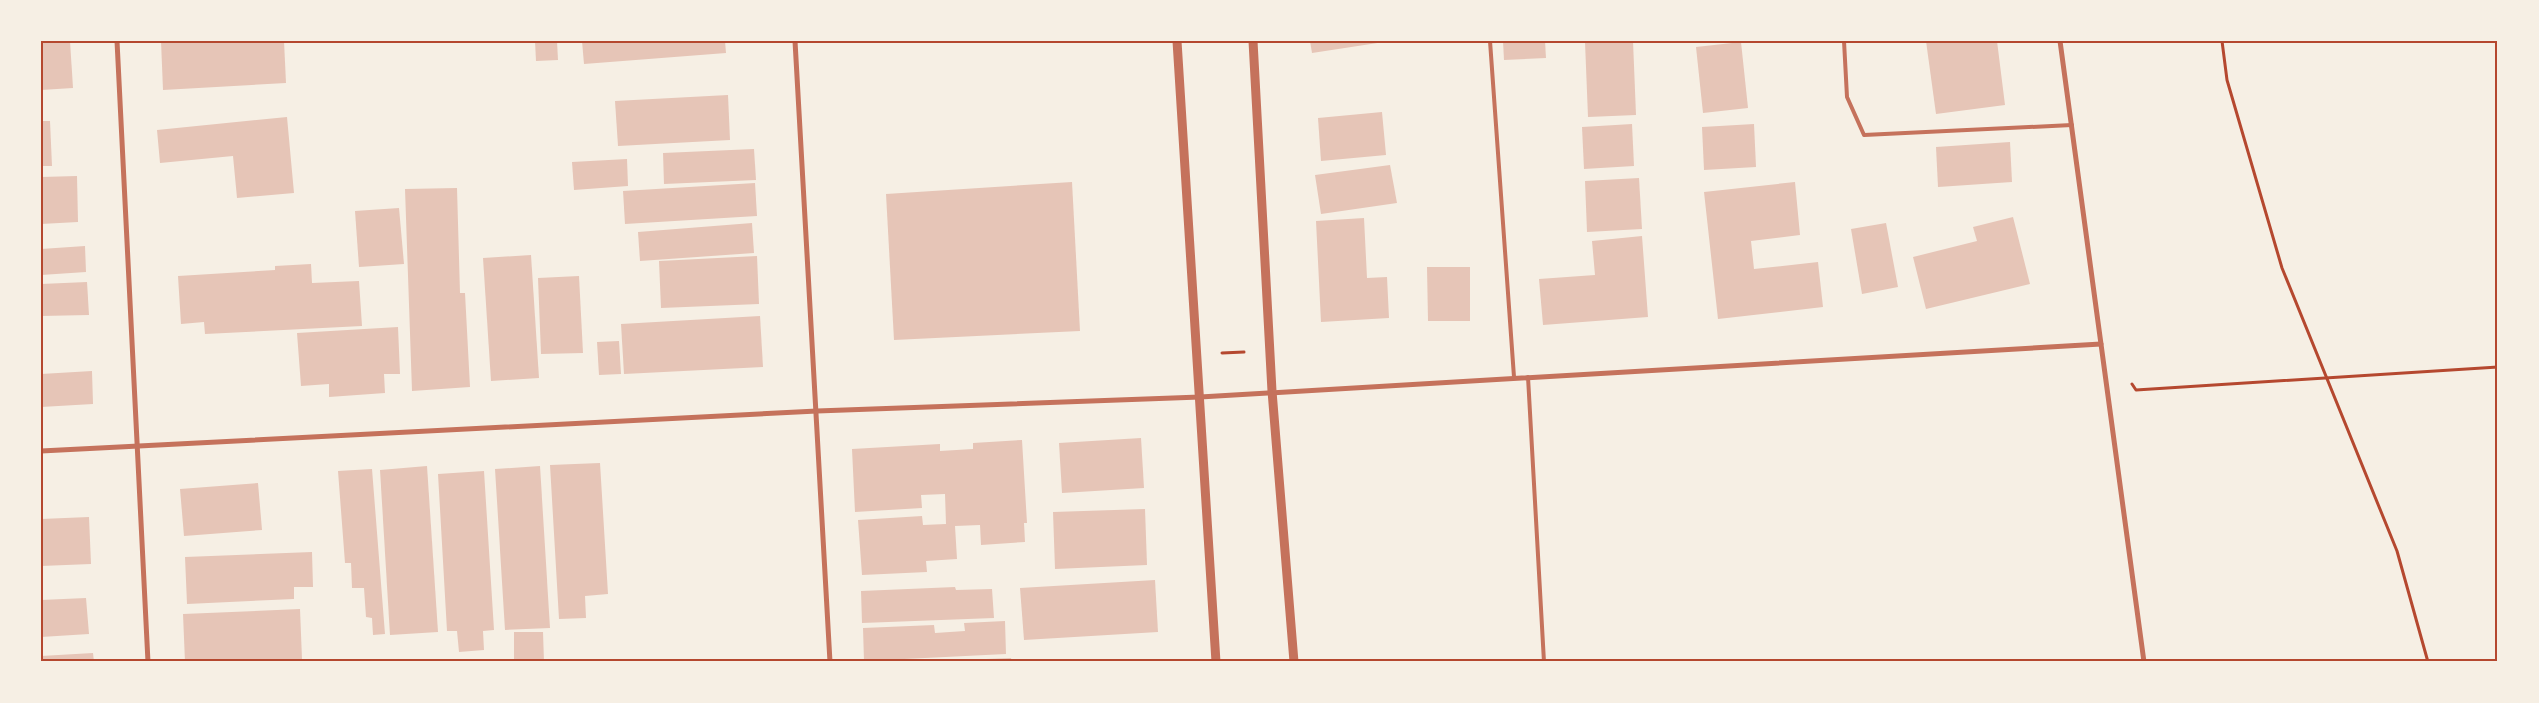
<svg xmlns="http://www.w3.org/2000/svg" width="2539" height="703" font-family="Signika,sans-serif">
	<style>
		.building { fill: #e6c5b7 }
		.lines { fill: none; stroke-linecap: round; stroke-linejoin: round }
		.path { stroke: #b5482f; stroke-width: 3 }
		.service { stroke: #c5725c; stroke-width: 4 }
		.minor { stroke: #c5725c; stroke-width: 5 }
		.tertiary { stroke: #c5725c; stroke-width: 9 }
		.neatline { fill: none; stroke: #b5482f; stroke-width: 2 }
	</style>
	<rect width="100%" height="100%" fill="#f6efe4"/>
	<!-- building -->
	<g class="building">
		<path d="M 41,41 L 70,41 L 73,88 L 41,90 Z"/>
		<path d="M 161,41 L 284,41 L 286,83 L 163,90 Z"/>
		<path d="M 535,41 L 557,41 L 558,60 L 536,61 Z"/>
		<path d="M 582,41 L 725,41 L 726,53 L 584,64 Z"/>
		<path d="M 1310,41 L 1384,41 L 1384,42 L 1312,53 Z"/>
		<path d="M 1503,41 L 1545,41 L 1546,58 L 1504,60 Z"/>
		<path d="M 1633,41 L 1636,115 L 1588,117 L 1585,42 Z"/>
		<path d="M 1926,41 L 1997,41 L 2005,105 L 1936,114 Z"/>
		<path d="M 1741,42 L 1748,108 L 1703,113 L 1696,47 Z"/>
		<path d="M 728,95 L 730,140 L 618,146 L 615,101 Z"/>
		<path d="M 1382,112 L 1386,155 L 1321,161 L 1318,118 Z"/>
		<path d="M 287,117 L 294,193 L 237,198 L 233,156 L 160,163 L 157,130 Z"/>
		<path d="M 41,121 L 50,121 L 52,166 L 41,166 Z"/>
		<path d="M 1632,124 L 1634,166 L 1584,169 L 1582,127 Z"/>
		<path d="M 1754,124 L 1756,167 L 1704,170 L 1702,127 Z"/>
		<path d="M 2010,142 L 2012,182 L 1938,187 L 1936,147 Z"/>
		<path d="M 754,149 L 756,180 L 664,184 L 663,153 Z"/>
		<path d="M 627,159 L 628,186 L 574,190 L 572,162 Z"/>
		<path d="M 1390,165 L 1397,203 L 1321,214 L 1315,175 Z"/>
		<path d="M 77,176 L 78,222 L 41,224 L 41,177 Z"/>
		<path d="M 1639,178 L 1642,229 L 1587,232 L 1585,181 Z"/>
		<path d="M 1072,182 L 1080,331 L 894,340 L 886,194 Z"/>
		<path d="M 1795,182 L 1800,235 L 1751,241 L 1754,269 L 1818,262 L 1823,307 L 1718,319 L 1704,192 Z"/>
		<path d="M 755,183 L 757,216 L 625,224 L 623,191 Z"/>
		<path d="M 457,188 L 460,293 L 465,293 L 470,387 L 412,391 L 405,189 Z"/>
		<path d="M 399,208 L 404,264 L 359,267 L 355,211 Z"/>
		<path d="M 2013,217 L 2030,284 L 1926,309 L 1913,257 L 1977,241 L 1973,227 Z"/>
		<path d="M 1364,218 L 1367,278 L 1387,277 L 1389,318 L 1321,322 L 1316,221 Z"/>
		<path d="M 752,223 L 754,253 L 640,261 L 638,232 Z"/>
		<path d="M 1886,223 L 1898,287 L 1862,294 L 1851,229 Z"/>
		<path d="M 1642,236 L 1648,317 L 1543,325 L 1539,279 L 1595,275 L 1592,241 Z"/>
		<path d="M 85,246 L 86,272 L 41,275 L 41,249 Z"/>
		<path d="M 531,255 L 539,378 L 491,381 L 483,258 Z"/>
		<path d="M 757,256 L 759,304 L 661,308 L 659,261 Z"/>
		<path d="M 311,264 L 312,283 L 359,281 L 362,326 L 205,334 L 204,322 L 181,324 L 178,276 L 275,270 L 275,266 Z"/>
		<path d="M 1427,267 L 1470,267 L 1470,321 L 1428,321 Z"/>
		<path d="M 579,276 L 583,353 L 541,354 L 538,278 Z"/>
		<path d="M 87,282 L 89,315 L 41,316 L 41,284 Z"/>
		<path d="M 760,316 L 763,367 L 624,374 L 621,324 Z"/>
		<path d="M 398,327 L 400,374 L 384,374 L 385,393 L 329,397 L 329,384 L 301,386 L 297,333 Z"/>
		<path d="M 619,341 L 621,374 L 599,375 L 597,342 Z"/>
		<path d="M 92,371 L 93,404 L 41,407 L 41,374 Z"/>
		<path d="M 1141,438 L 1144,488 L 1062,493 L 1059,443 Z"/>
		<path d="M 1022,440 L 1027,523 L 1024,523 L 1025,542 L 981,545 L 980,525 L 955,526 L 957,559 L 926,561 L 927,572 L 862,575 L 858,520 L 922,516 L 923,525 L 946,524 L 945,494 L 921,495 L 922,508 L 855,512 L 852,449 L 940,444 L 940,451 L 973,449 L 973,443 Z"/>
		<path d="M 600,463 L 608,594 L 585,596 L 586,618 L 559,619 L 550,465 Z"/>
		<path d="M 427,466 L 438,632 L 390,635 L 380,470 Z"/>
		<path d="M 540,466 L 550,628 L 505,630 L 495,469 Z"/>
		<path d="M 372,469 L 385,634 L 373,635 L 372,618 L 366,617 L 364,588 L 352,588 L 351,563 L 345,563 L 338,471 Z"/>
		<path d="M 484,471 L 494,630 L 483,631 L 484,650 L 459,652 L 457,631 L 447,631 L 438,474 Z"/>
		<path d="M 258,483 L 262,530 L 184,536 L 180,489 Z"/>
		<path d="M 1145,509 L 1147,565 L 1055,569 L 1053,512 Z"/>
		<path d="M 89,517 L 91,564 L 41,566 L 41,519 Z"/>
		<path d="M 312,552 L 313,587 L 294,587 L 294,599 L 187,604 L 185,557 Z"/>
		<path d="M 1155,580 L 1158,632 L 1024,640 L 1020,588 Z"/>
		<path d="M 955,587 L 956,590 L 992,589 L 994,618 L 862,623 L 861,591 Z"/>
		<path d="M 86,598 L 89,634 L 41,637 L 41,600 Z"/>
		<path d="M 300,609 L 302,659 L 185,662 L 183,614 Z"/>
		<path d="M 1005,621 L 1006,654 L 864,661 L 863,628 L 934,625 L 935,633 L 965,631 L 964,623 Z"/>
		<path d="M 514,632 L 543,632 L 544,662 L 514,662 Z"/>
		<path d="M 93,653 L 94,662 L 41,662 L 41,656 Z"/>
		<path d="M 1011,658 L 1012,662 L 962,662 L 962,660 Z"/>
	</g>
	<g class="lines">
		<!-- path -->
		<g class="path">
			<path d="M 2222,41 L 2227,80 L 2282,268 L 2397,551 L 2428,662"/>
			<path d="M 1222,353 L 1244,352"/>
			<path d="M 2132,384 L 2136,390 L 2498,367"/>
		</g>
		<!-- service -->
		<g class="service">
			<path d="M 1490,41 L 1514,377"/>
			<path d="M 1844,41 L 1847,97 L 1864,135 L 2072,125"/>
			<path d="M 1528,377 L 1544,662"/>
		</g>
		<!-- minor -->
		<g class="minor">
			<path d="M 117,41 L 148,662"/>
			<path d="M 795,41 L 830,662"/>
			<path d="M 2060,41 L 2144,662"/>
			<path d="M 41,451 L 817,411 L 1200,397 L 2101,344"/>
		</g>
		<!-- tertiary -->
		<g class="tertiary">
			<path d="M 1177,41 L 1216,662"/>
			<path d="M 1253,41 L 1272,391 L 1294,662"/>
		</g>
	</g>
	<!-- border -->
	<rect width="2539" height="703" fill="none" stroke="#f6efe4" stroke-width="85"/>
	<rect x="42" y="42" width="2454" height="618" class="neatline"/>
</svg>
